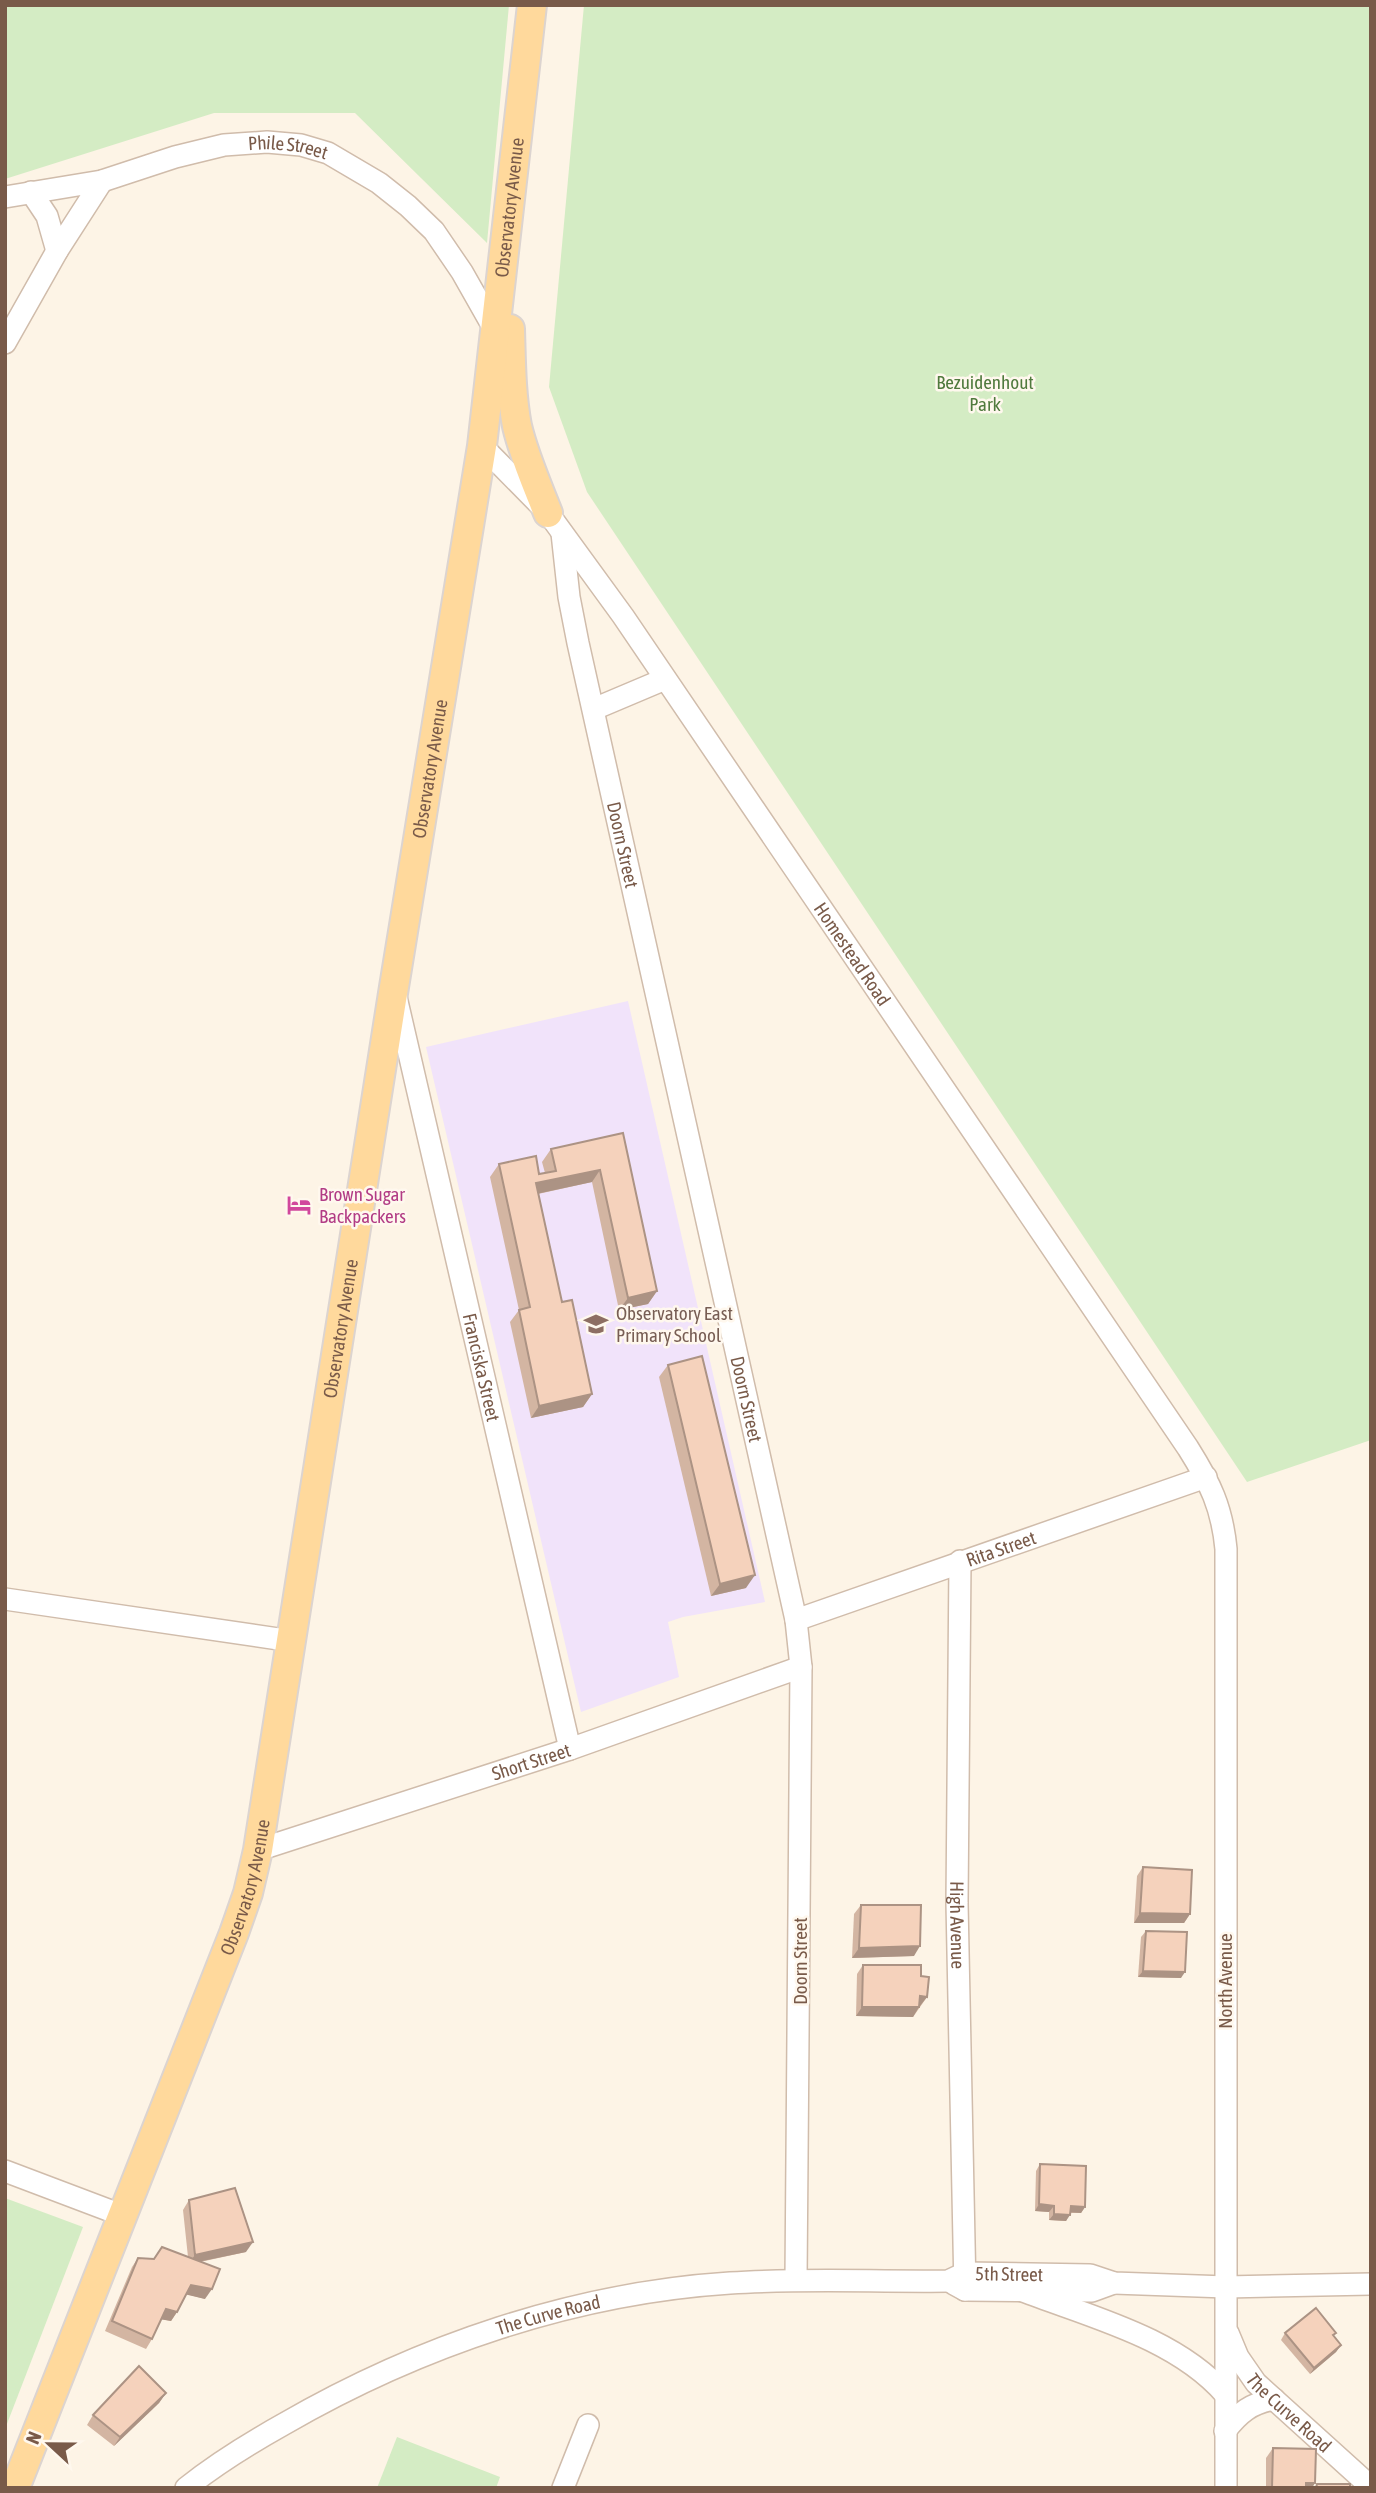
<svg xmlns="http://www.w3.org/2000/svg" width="1376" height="2493" font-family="'Asap Condensed',sans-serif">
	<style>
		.education { fill: #f1e3fa }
		.green { fill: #d4ecc4 }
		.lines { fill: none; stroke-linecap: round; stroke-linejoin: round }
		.minor-casing { stroke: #d0bcab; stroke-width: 24 }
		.major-casing { stroke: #dcd4d0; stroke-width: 32 }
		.minor { stroke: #fff; stroke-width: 21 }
		.major { stroke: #ffd99c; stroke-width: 28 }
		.wall { fill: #d3b5a2 }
		.shaded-wall { fill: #ac9384 }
		.building { fill: #f5d2bc; stroke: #ac9384; stroke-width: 2 }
		.labels { text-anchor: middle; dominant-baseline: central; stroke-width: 5; stroke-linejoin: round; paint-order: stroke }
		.street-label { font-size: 19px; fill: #795a49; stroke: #fff8ee }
		.park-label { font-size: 19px; fill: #507a3d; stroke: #fff8ee }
		.hotel-label { font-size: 19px; fill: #b23c85; stroke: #fff8ee; text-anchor: start }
		.education-label { font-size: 19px; fill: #785e54; stroke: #fff8ee; text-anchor: start }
	</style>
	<rect width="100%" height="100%" fill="#fdf4e6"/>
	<!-- education -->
	<path class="education" d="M 628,1001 L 765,1602 L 683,1617 L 668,1622 L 679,1677 L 581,1712 L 426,1047 Z"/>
	<!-- green -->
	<g class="green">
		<path d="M 5,5 L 509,5 L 487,243 L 355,113 L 214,113 L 5,179 Z"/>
		<path d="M 584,5 L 1371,5 L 1371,1440 L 1247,1482 L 587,492 L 549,387 Z"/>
		<path d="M 5,2198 L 83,2227 L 5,2429 Z"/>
		<path d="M 397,2437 L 500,2477 L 496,2488 L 377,2488 Z"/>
	</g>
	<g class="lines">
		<!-- minor casing -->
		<g class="minor-casing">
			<g id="minor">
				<path d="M 31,192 L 47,216 L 57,251"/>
				<path id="s1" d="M 5,197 L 102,181 L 175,157 L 224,145 L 267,142 L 301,145 L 328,153 L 379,183 L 408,206 L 434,231 L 462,272 L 496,332"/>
				<path d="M 5,343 L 57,251 L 102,181"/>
				<path id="s2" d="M 482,446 L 548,513 L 623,616 L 1188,1448 C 1210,1483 1222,1507 1226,1549 L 1226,2488"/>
				<path id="s3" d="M 562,533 L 569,597 L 578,643 L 796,1620 L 801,1667 L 796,2280"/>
				<path d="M 594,709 L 665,679"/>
				<path id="s4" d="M 396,997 L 570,1749"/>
				<path id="s5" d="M 960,1561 L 957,1903 L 965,2290"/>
				<path d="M 5,1599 L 292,1641"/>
				<path id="s6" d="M 796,1620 L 1206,1477"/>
				<path id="s7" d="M 258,1850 L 570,1749 L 801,1667"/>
				<path d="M 5,2171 L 124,2216"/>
				<path d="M 954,2284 L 965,2290 L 1092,2291 L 1114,2283"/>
				<path d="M 1023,2291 C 1091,2317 1176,2338 1225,2394"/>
				<path id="s8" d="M 1228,2333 L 1238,2357 L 1256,2383 L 1371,2487"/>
				<path d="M 1225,2431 C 1239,2413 1251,2403 1274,2399"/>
				<path id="s9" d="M 186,2488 C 216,2464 250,2443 284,2424 C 419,2346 574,2293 730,2283 C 803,2278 875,2282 948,2281 L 965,2273 L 1090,2275 L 1114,2283 L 1226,2287 L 1371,2284"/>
				<path d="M 563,2488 L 588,2425"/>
			</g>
		</g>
		<!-- major casing -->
		<g class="major-casing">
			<g id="major">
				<path d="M 510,329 C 511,361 511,394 517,426 C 524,456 537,485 548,513"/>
				<path id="s10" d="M 15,2488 L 234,1933 L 248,1893 L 258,1850 L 394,987 L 482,446 L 532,5"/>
			</g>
		</g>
		<!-- minor -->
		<use href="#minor" class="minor"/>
		<!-- major -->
		<use href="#major" class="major"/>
	</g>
	<!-- wall -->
	<g class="wall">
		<path d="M 623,1133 L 657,1291 L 648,1304 L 619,1310 L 592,1182 L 538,1194 L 562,1302 L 592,1394 L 583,1407 L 531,1418 L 510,1322 L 519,1310 L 490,1177 L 499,1164 L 539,1174 L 545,1173 L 542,1162 L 551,1149 Z"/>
		<path d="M 668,1365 L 746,1588 L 711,1596 L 659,1377 Z"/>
		<path d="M 1143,1867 L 1190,1914 L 1184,1923 L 1134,1923 L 1137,1876 Z"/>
		<path d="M 861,1905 L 914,1956 L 852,1958 L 854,1914 Z"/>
		<path d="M 1146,1931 L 1181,1978 L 1138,1977 L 1141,1937 Z"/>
		<path d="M 863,1965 L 921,1976 L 927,1997 L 913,2017 L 856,2016 L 857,1974 Z"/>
		<path d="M 1040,2164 L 1085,2207 L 1081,2213 L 1070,2213 L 1066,2221 L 1049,2220 L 1049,2212 L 1035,2211 L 1036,2171 Z"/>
		<path d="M 189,2200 L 246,2252 L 200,2262 L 205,2299 L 186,2294 L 177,2312 L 171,2321 L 161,2319 L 152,2339 L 146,2349 L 105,2331 L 132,2267 L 138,2258 L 154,2259 L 188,2257 L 183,2210 Z"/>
		<path d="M 1285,2333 L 1341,2345 L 1336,2352 L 1310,2374 L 1281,2340 Z"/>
		<path d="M 166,2393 L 159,2403 L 114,2446 L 87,2425 L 93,2415 Z"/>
		<path d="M 1273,2448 L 1312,2488 L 1266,2488 L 1266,2458 Z"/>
	</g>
	<!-- shaded-wall -->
	<g class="shaded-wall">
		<path d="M 600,1170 L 592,1182 L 527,1196 L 536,1183 Z"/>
		<path d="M 657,1291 L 648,1304 L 619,1310 L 628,1298 Z"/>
		<path d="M 592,1394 L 583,1407 L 531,1418 L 539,1406 Z"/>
		<path d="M 755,1575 L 746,1588 L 711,1596 L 720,1584 Z"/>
		<path d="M 1140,1913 L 1190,1914 L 1184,1923 L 1134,1923 Z"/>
		<path d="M 920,1946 L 914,1956 L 852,1958 L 859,1948 Z"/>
		<path d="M 1143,1971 L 1185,1972 L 1181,1978 L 1138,1977 Z"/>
		<path d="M 920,1996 L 927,1997 L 920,2006 L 914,2006 Z"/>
		<path d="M 862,2007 L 919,2007 L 913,2017 L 856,2016 Z"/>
		<path d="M 1039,2204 L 1054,2206 L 1049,2212 L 1035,2211 Z"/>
		<path d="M 1071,2206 L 1085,2207 L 1081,2213 L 1066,2212 Z"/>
		<path d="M 1054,2214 L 1070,2215 L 1066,2221 L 1049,2220 Z"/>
		<path d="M 253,2242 L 246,2252 L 188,2264 L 195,2255 Z"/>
		<path d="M 191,2285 L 212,2289 L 205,2299 L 184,2294 Z"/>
		<path d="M 166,2309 L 177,2312 L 171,2321 L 159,2319 Z"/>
		<path d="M 1341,2345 L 1336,2352 L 1310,2374 L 1314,2368 Z"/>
		<path d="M 166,2393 L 159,2403 L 114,2446 L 120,2437 Z"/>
		<path d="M 1306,2483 L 1315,2483 L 1312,2488 L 1302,2488 Z"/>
	</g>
	<!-- building -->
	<g class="building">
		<path d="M 623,1133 L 657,1291 L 628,1298 L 600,1170 L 536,1183 L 562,1302 L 572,1300 L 592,1394 L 539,1406 L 519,1310 L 530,1307 L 499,1164 L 536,1156 L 539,1174 L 556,1171 L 551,1149 Z"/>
		<path d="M 702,1356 L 755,1575 L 720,1584 L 668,1365 Z"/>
		<path d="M 1143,1867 L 1192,1870 L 1190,1914 L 1140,1913 Z"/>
		<path d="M 861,1905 L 921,1905 L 920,1946 L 859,1948 Z"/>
		<path d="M 1146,1931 L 1187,1932 L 1185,1972 L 1143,1971 Z"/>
		<path d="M 863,1965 L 921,1965 L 921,1976 L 929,1977 L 927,1997 L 920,1996 L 919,2007 L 862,2007 Z"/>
		<path d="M 1040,2164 L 1086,2166 L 1085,2207 L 1071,2206 L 1070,2215 L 1054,2214 L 1054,2206 L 1039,2204 Z"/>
		<path d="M 235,2188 L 253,2242 L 195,2255 L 189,2200 Z"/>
		<path d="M 162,2247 L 220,2269 L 212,2289 L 191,2285 L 177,2312 L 166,2309 L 152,2339 L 112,2321 L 138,2258 L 154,2259 Z"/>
		<path d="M 1316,2308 L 1336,2333 L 1333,2335 L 1341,2345 L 1314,2368 L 1285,2333 Z"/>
		<path d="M 139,2366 L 166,2393 L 120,2437 L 93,2415 Z"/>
		<path d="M 1273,2448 L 1316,2449 L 1315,2483 L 1306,2483 L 1306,2488 L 1272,2488 Z"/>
		<path d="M 1317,2484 L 1350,2484 L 1350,2488 L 1316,2488 Z"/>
	</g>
	<!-- icons -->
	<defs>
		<g id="hotel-bare" transform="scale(1.89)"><path d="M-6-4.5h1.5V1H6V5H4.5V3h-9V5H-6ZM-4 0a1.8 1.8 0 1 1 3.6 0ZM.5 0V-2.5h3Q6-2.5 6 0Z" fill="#d1479c" stroke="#fff8ee" stroke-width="2.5" paint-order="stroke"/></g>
		<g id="school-bare" transform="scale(1.89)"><path d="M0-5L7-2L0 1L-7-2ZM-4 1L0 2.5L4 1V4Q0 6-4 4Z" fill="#8d6e63" stroke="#fff8ee" stroke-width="2.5" paint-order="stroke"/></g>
	</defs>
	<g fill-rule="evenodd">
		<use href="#hotel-bare" x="299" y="1205"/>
		<use href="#school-bare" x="596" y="1324"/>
	</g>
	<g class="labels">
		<!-- street labels -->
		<g class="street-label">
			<text stroke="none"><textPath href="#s1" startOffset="290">Phile Street</textPath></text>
			<text stroke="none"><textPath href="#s10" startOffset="2345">Observatory Avenue</textPath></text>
			<text stroke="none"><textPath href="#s10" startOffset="1778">Observatory Avenue</textPath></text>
			<text stroke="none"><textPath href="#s3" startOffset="318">Doorn Street</textPath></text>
			<text stroke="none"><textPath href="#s2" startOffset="630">Homestead Road</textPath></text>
			<text stroke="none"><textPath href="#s10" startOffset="1211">Observatory Avenue</textPath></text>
			<text stroke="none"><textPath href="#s4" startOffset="380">Franciska Street</textPath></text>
			<text stroke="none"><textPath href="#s3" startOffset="886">Doorn Street</textPath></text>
			<text stroke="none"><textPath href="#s6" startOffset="217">Rita Street</textPath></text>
			<text stroke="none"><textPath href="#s7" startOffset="287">Short Street</textPath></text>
			<text stroke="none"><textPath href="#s10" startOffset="644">Observatory Avenue</textPath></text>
			<text stroke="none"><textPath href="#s5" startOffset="364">High Avenue</textPath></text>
			<text transform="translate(800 1961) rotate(-90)">Doorn Street</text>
			<text transform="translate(1225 1981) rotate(-90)">North Avenue</text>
			<text stroke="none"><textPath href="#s9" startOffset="870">5th Street</textPath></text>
			<text stroke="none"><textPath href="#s9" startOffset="404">The Curve Road</textPath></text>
			<text stroke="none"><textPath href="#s8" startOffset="102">The Curve Road</textPath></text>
		</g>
		<!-- park labels -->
		<g class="park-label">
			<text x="985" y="382">Bezuidenhout<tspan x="985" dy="22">Park</tspan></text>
		</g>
		<!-- hotel labels -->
		<g class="hotel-label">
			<text x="319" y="1194">Brown Sugar<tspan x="319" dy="22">Backpackers</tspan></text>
		</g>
		<!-- education labels -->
		<g class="education-label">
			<text x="616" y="1313">Observatory East<tspan x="616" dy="22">Primary School</tspan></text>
		</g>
	</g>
	<!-- border -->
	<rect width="1376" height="2493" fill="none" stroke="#795a49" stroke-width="14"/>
	<!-- north arrow -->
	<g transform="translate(49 2444) rotate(292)" stroke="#fff8ee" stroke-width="5" paint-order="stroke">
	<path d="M0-5L12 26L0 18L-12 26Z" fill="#795a49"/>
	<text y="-10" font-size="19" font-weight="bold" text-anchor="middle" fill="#795a49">N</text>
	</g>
</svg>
